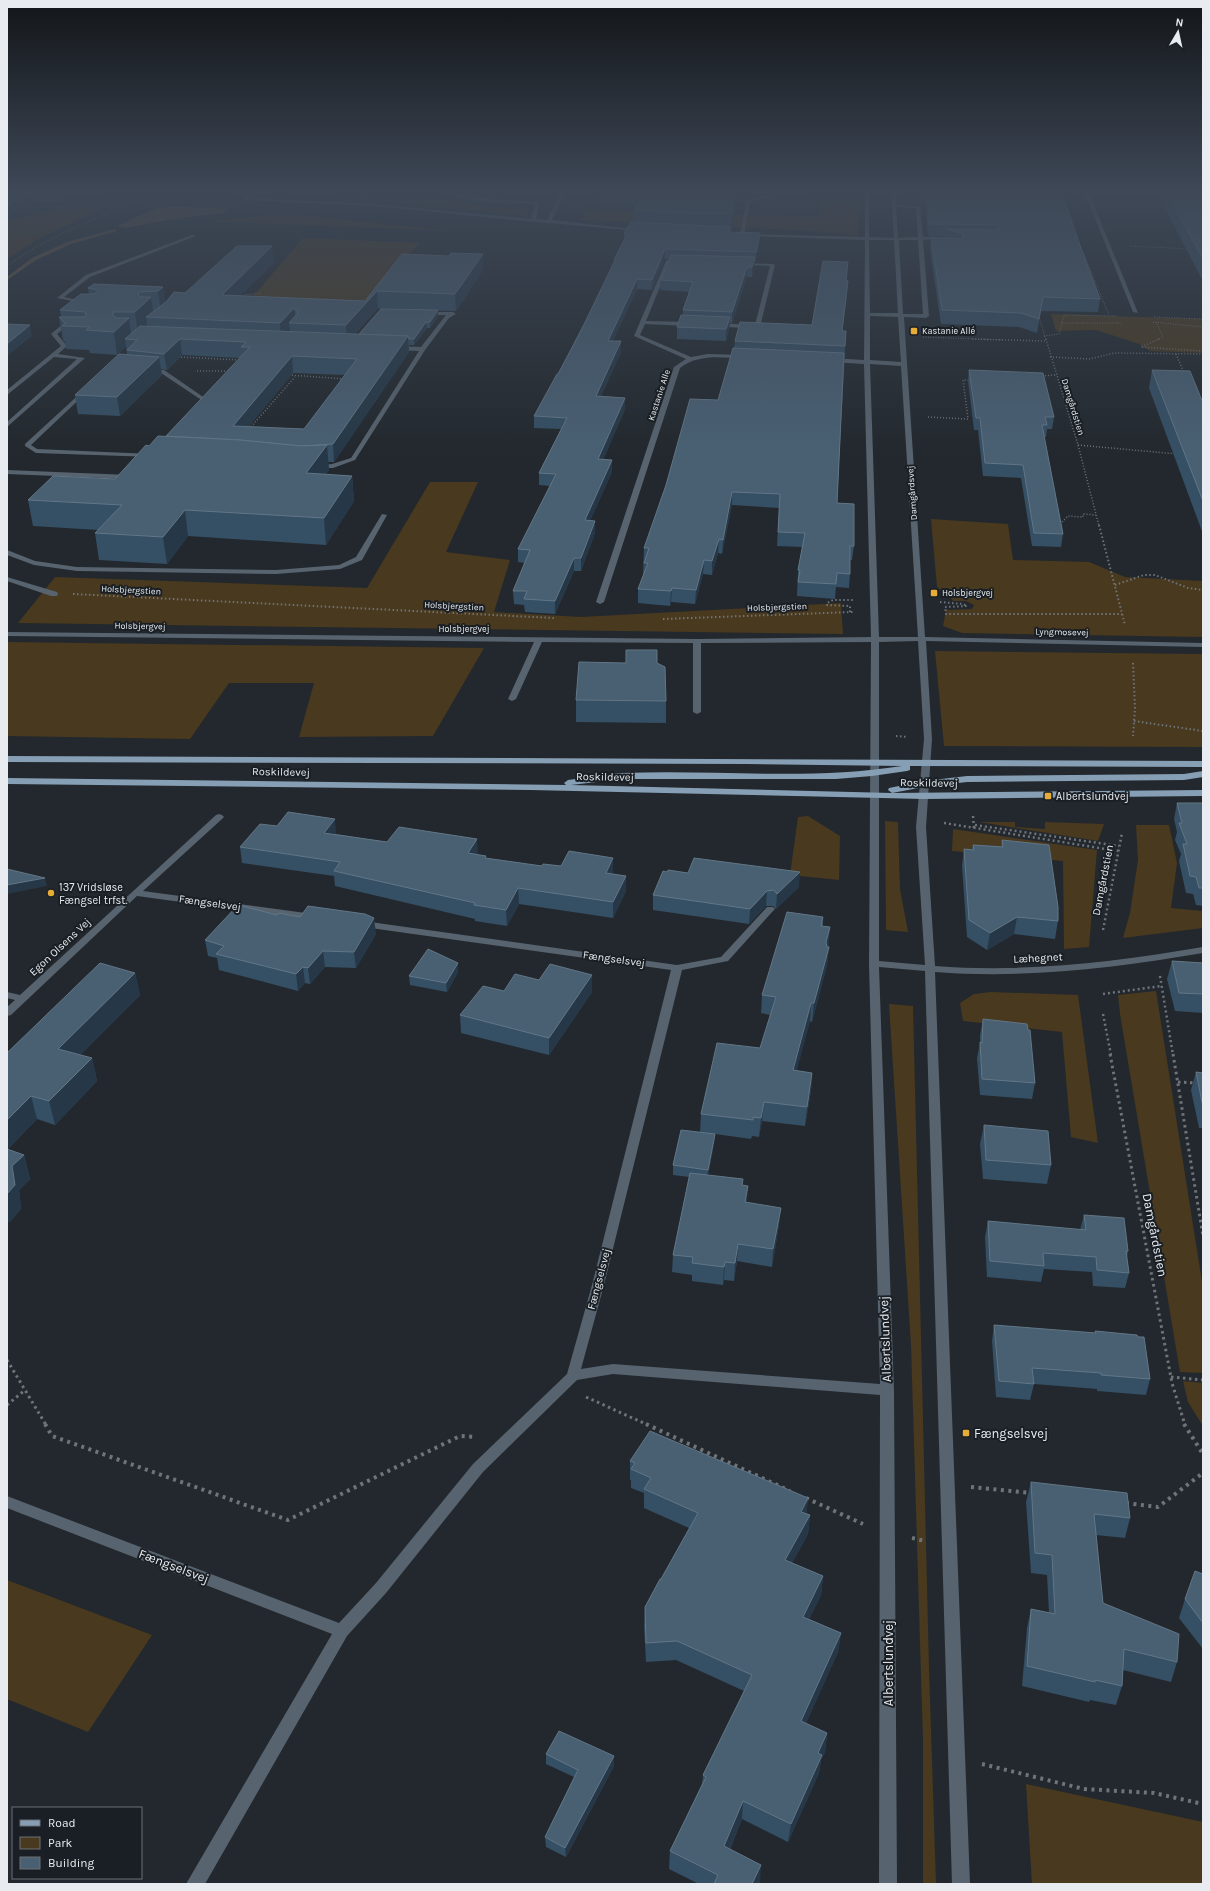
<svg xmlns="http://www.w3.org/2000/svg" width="1210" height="1891" font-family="Karla,sans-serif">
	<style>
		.green { fill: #49391e }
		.water { fill: #645335 }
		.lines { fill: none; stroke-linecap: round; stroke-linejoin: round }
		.stream { fill: #645335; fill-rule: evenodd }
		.path-far5 { stroke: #6f7479; stroke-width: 1; stroke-dasharray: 1 1.5; stroke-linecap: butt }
		.path-far4 { stroke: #6f7479; stroke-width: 1.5; stroke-dasharray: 1 2; stroke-linecap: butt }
		.path-far3 { stroke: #6f7479; stroke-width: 2; stroke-dasharray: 1.5 2.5; stroke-linecap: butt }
		.path-far2 { stroke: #6f7479; stroke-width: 2.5; stroke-dasharray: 2 3; stroke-linecap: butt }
		.path-far1 { stroke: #6f7479; stroke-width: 3; stroke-dasharray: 2.5 3.5; stroke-linecap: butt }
		.path { stroke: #6f7479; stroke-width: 4; stroke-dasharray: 3 4.5; stroke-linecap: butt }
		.minor { fill: #57636e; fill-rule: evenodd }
		.major { fill: #869fb5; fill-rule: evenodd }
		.wall { fill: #354f64; fill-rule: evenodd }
		.shaded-wall { fill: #263847 }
		.building { fill: #496073; stroke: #627686; fill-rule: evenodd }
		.poi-dot { fill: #e7ac37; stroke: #191f24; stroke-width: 1.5 }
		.labels { text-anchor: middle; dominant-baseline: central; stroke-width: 4; stroke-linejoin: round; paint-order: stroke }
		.far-poi-label { font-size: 9px; fill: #e8ecf0; stroke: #191f24; text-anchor: start }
		.far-street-label { font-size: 9px; fill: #e8ecf0; stroke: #191f24 }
		.street-label { font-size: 11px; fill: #e8ecf0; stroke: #191f24 }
		.poi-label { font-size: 11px; fill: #e8ecf0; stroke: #191f24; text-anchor: start }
		.near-street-label { font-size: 13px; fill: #e8ecf0; stroke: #191f24 }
		.near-poi-label { font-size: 13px; fill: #e8ecf0; stroke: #191f24; text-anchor: start }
	</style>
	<rect width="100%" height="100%" fill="#22282d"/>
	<!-- green -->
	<g class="green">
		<path d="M 349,191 L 421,191 L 434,197 L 465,204 L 526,209 L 528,216 L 376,200 L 337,199 Z"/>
		<path d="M 817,191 L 860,191 L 858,236 L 817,231 L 580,220 L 588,210 L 820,217 L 821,198 L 790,197 Z"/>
		<path d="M 903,191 L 1001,191 L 954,204 L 904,202 Z"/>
		<path d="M 115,202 L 40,238 L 7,259 L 7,221 L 48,212 Z"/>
		<path d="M 271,215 L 311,216 L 449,231 L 206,221 Z"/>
		<path d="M 303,238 L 419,243 L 362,316 L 241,310 Z"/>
		<path d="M 1051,314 L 1203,319 L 1203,353 L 1150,351 L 1139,344 L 1096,330 L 1056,331 Z"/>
		<path d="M 430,482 L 478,482 L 446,552 L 510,560 L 494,612 L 581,617 L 841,603 L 843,634 L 18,623 L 55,577 L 367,588 Z"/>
		<path d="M 931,519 L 1008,524 L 1013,560 L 1089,562 L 1125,577 L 1203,581 L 1203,637 L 962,633 L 943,626 L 946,610 L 972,609 L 974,605 L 966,601 L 953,601 L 947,594 L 937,587 Z"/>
		<path d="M 7,642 L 484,648 L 433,736 L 299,737 L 314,683 L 229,683 L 190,739 L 7,736 Z"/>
		<path d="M 935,651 L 1203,654 L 1203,747 L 944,746 Z"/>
		<path d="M 808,816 L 840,836 L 839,880 L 790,875 L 798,817 Z"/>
		<path d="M 885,821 L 898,822 L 900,889 L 908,932 L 886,930 Z"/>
		<path d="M 979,822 L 1015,822 L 1015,827 L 1045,829 L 1045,822 L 1104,824 L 1098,841 Z"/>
		<path d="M 1136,825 L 1169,825 L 1177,863 L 1171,908 L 1203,911 L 1203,928 L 1123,938 L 1130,913 L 1138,860 Z"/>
		<path d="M 953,829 L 1097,850 L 1089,947 L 1064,949 L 1063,861 L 952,851 Z"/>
		<path d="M 1156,991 L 1203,1288 L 1203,1373 L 1180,1372 L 1120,1014 L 1118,995 Z"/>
		<path d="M 991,992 L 1078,995 L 1098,1143 L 1071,1137 L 1062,1032 L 963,1021 L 960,1003 L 974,994 Z"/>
		<path d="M 889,1004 L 913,1006 L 929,1668 L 936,1884 L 923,1884 L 923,1741 L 911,1345 Z"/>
		<path d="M 1183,1381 L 1203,1383 L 1203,1426 L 1188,1402 Z"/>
		<path d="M 7,1580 L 152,1635 L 88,1732 L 7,1699 Z"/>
		<path d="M 1026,1784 L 1203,1822 L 1203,1884 L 1032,1884 Z"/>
	</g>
	<!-- water -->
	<path class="water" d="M 170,206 L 228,209 L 224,213 L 173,219 L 125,228 L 117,226 L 152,210 Z"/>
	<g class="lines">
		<!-- stream -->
		<path class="stream" d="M 115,229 L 117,231 L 71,244 L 36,260 L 7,280 L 7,277 L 32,258 L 67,242 Z"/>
		<!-- path-far5 -->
		<g class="path-far5">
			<path d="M 1062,191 L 1080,245 L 1109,315"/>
			<path d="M 21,206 L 56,208 L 113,199 L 226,199"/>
			<path d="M 583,206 L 590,191"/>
			<path d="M 1130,246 L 1189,249"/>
			<path d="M 7,266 C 48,236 94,220 140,199 L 151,191"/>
			<path d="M 244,299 L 244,295 L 262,293"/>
			<path d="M 1039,317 L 1046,340"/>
			<path d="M 1154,317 L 1203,319"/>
			<path d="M 1153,322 L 1203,327"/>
			<path d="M 1156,322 L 1163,337 L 1157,340"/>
			<path d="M 1062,323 L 1122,323"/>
			<path d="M 1044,336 L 1059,334 L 1064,315 L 1117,316"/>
			<path d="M 923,337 L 1003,340"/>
		</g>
		<!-- path-far4 -->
		<g class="path-far4">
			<path d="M 972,339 L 1045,341"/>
			<path d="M 1046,339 L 1078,445 L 1099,526"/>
			<path d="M 1159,339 L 1141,347 L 1203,351"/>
			<path d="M 1176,354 L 1184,373"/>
			<path d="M 178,357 L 241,360"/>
			<path d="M 1050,357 L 1090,359 L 1114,353 L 1203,354"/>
			<path d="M 197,371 L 230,371"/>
			<path d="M 289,375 L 346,379"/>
			<path d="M 1042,376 L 1056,375"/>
			<path d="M 928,417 L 968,419 L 963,380 L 970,380"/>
			<path d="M 249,429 L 295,377"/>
			<path d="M 1078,445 L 1177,454"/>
			<path d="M 1062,522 L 1068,516 L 1083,517 L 1083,514 L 1096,515"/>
		</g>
		<!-- path-far3 -->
		<g class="path-far3">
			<path d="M 1099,525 L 1125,625"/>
			<path d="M 1115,585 L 1144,575 L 1155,575 L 1188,588 L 1203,590"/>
			<path d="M 73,594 L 554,618"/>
			<path d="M 940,602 L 963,604 L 967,606 L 945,607 L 946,614 L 1122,614"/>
			<path d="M 850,612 L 850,606 L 827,605 L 827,603 L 833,600 L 853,600"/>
			<path d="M 663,619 L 853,612"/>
			<path d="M 1133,663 L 1135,708 L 1133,736"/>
			<path d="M 1134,721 L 1203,731"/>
			<path d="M 896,736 L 907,737"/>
		</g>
		<!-- path-far2 -->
		<g class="path-far2">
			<path d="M 973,816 L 974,829"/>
			<path d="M 944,823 L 1118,851"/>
			<path d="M 975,825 L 1119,846"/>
			<path d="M 1103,930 L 1122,833"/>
			<path d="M 1160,976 L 1173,1055"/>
			<path d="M 1103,994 L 1161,986"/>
			<path d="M 1103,1014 L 1111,1055"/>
		</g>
		<!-- path-far1 -->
		<g class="path-far1">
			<path d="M 1110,1054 L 1172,1383 L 1185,1425"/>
			<path d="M 1173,1054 L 1203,1236"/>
			<path d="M 1178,1082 L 1195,1083"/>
			<path d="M 7,1360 L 46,1425"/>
			<path d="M 1171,1377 L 1203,1380"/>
			<path d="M 586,1397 L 648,1425"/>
			<path d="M 7,1405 L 25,1390"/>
		</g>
		<!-- path -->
		<g class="path">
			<path d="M 45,1424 L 52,1436 L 288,1520 L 460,1436 L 475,1437"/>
			<path d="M 646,1424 L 790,1491"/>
			<path d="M 1184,1424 L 1203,1454"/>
			<path d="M 971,1487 L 1032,1493"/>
			<path d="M 806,1498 L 863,1524"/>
			<path d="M 1126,1503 L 1158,1507 L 1203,1473"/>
			<path d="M 912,1538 L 925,1541"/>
			<path d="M 982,1764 L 1084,1789 L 1154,1793 L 1203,1804"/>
		</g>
		<!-- minor -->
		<g class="minor">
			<path d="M 252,191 L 257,191 L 249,198 L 373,204 L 531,219 L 535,204 C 510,203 464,204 442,191 L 490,199 L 540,202 L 536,219 L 547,220 L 562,191 L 566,191 L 552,220 L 641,230 L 639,231 L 550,223 L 548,224 L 546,223 L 373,206 L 243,200 L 243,198 Z"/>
			<path d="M 791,191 L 799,191 L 750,202 L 744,235 L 742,236 L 740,235 L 746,202 L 722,200 L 724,199 L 748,200 Z"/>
			<path d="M 865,191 L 869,191 L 869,237 L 894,238 L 891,191 L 895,191 L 896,205 L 920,207 L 923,237 L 945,237 L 947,238 L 923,240 L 929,316 L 926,318 L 904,317 L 925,637 L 1203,643 L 1203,647 L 926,641 L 932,739 L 926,827 L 935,966 C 1026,973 1114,962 1203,947 L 1203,953 C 1114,968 1026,979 935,972 L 970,1884 L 952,1884 L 925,971 L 879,967 L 894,1390 L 897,1884 L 879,1884 L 880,1395 L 613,1374 L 577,1380 L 483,1472 L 386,1593 L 347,1636 L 205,1884 L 186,1884 L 332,1634 L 7,1508 L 7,1496 L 339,1623 L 376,1583 L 473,1464 L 567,1374 L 592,1285 L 671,970 L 363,927 L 358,924 L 360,922 L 363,921 L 677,965 L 721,957 L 767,907 L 773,907 L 775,909 L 773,911 L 728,961 L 682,970 L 604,1285 L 581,1369 L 613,1364 L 880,1384 L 869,964 L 871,642 L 701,643 L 701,712 L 697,714 L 693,712 L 693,643 L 542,642 L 516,699 L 512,701 L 508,699 L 534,642 L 7,636 L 7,632 L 697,639 L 871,637 L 864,364 L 831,362 L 828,360 L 831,358 L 864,360 L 865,240 L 747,236 L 745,235 L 747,234 L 865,237 ZM 896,207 L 916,208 L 918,237 L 898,238 ZM 869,240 L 894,240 L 898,313 L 870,313 ZM 899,240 L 918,240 L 923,314 L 903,314 ZM 870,316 L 898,317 L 901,362 L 870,360 ZM 870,364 L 901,366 L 918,637 L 879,637 ZM 918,641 L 924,739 L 916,827 L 925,965 L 879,961 L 879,642 Z"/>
			<path d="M 1084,191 L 1088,191 L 1138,313 L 1133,312 Z"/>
			<path d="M 192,235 L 196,236 L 90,277 L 64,297 L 87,302 L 87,304 L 57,298 L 86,275 Z"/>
			<path d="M 668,260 L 684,261 L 670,262 L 646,321 L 690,322 L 693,324 L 690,326 L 645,324 L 640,335 L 691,357 L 708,354 L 743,355 L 746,357 L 743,359 C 721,357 698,354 680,368 L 604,602 L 600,604 L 596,602 L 674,367 L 686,359 L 634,336 L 666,261 Z"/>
			<path d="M 742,263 L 773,264 L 775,265 L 760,327 L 757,329 L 714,326 L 714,324 L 716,323 L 755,325 L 770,266 L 740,265 Z"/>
			<path d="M 422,312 L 453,312 L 456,314 L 449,318 L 425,350 L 355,460 L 333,468 L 314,468 L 314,466 L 332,464 L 351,458 L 419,351 L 395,350 L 392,348 L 395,346 L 421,347 L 446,315 L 424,315 L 421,313 Z"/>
			<path d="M 70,318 L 75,319 L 57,334 L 67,346 L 58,354 L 85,358 L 7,427 L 7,422 L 77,359 L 54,357 L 7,395 L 7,390 L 61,346 L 51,334 Z"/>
			<path d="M 146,369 L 164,370 L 209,401 L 203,409 L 199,409 L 198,408 L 203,401 L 161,373 L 146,371 Z"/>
			<path d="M 85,389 L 87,390 L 87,392 L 31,445 L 37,449 L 151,454 L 153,455 L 153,457 L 36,453 L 25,446 L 25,444 Z"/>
			<path d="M 7,470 L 130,475 L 133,477 L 130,479 L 7,474 Z"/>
			<path d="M 382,514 L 387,515 L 362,560 L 340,569 L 276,574 L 77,571 L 34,565 L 7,555 L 7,550 L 35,561 L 77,567 L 276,570 L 339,565 L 356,557 Z"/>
			<path d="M 7,577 L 57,592 L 58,594 L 57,596 L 51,596 L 7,581 Z"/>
			<path d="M 219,814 L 222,815 L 224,817 L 222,819 L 143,891 L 313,914 L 316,915 L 318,917 L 316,919 L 313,920 L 137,896 L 11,1015 L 7,1016 L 7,1007 L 15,1000 L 7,998 L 7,992 L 20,995 L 216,815 Z"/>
		</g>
		<!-- major -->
		<path class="major" d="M 7,756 L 1203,761 L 1203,767 L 910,766 L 910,770 L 907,771 L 872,776 L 836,779 L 622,779 L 571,785 L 892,793 L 888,790 L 889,788 L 924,781 L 967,776 L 1184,774 L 1203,771 L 1203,777 L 1184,780 L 967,782 L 924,787 L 892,793 L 1203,790 L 1203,796 L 924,799 L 530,790 L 7,784 L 7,778 L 566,785 L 564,783 L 568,780 C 586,778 604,774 622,773 C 717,769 807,781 902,766 L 747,764 L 7,762 Z"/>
	</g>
	<!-- wall -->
	<g class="wall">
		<path d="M 7,191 L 83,191 L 63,203 L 32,202 L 9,216 L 7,216 Z"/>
		<path d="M 234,191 L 250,191 L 248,192 Z"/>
		<path d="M 257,191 L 333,191 L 327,196 L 258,192 Z"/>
		<path d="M 567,191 L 739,191 L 738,198 L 737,198 L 737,203 L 731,231 L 730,231 L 730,232 L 760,233 L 760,243 L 755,262 L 754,262 L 754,267 L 752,277 L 747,277 L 732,323 L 730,323 L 729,329 L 726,341 L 677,339 L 677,327 L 683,315 L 683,310 L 690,292 L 660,290 L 661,280 L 669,259 L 665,259 L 652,290 L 637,289 L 613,341 L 621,341 L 621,352 L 601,396 L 625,398 L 625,409 L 603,460 L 612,460 L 612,472 L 590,520 L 595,521 L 595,533 L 581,571 L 574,571 L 555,614 L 525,612 L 524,605 L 514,604 L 513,591 L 525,563 L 518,562 L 518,549 L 550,486 L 539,485 L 539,473 L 561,429 L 534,428 L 534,416 L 558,374 L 614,263 L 614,260 L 624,239 L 624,233 L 633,222 L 634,210 L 636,205 L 596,204 L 596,192 Z"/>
		<path d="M 793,191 L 800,191 L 800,196 L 792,194 Z"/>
		<path d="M 1156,191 L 1195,191 L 1203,205 L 1203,281 Z"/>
		<path d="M 927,196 L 1077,237 L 1100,299 L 1098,312 L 1041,311 L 1037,333 L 1019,327 L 941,324 L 930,250 L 931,237 L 945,238 L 945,236 L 928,236 L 926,208 Z"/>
		<path d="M 402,254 L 483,270 L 456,311 L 387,309 L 438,316 L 430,328 L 427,328 L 414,345 L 409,345 L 409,352 L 334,462 L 328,462 L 329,470 L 326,474 L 352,476 L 354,501 L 326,545 L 188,536 L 167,564 L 99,560 L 95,533 L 98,530 L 33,526 L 28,500 L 115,479 L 149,446 L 166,436 L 240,358 L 182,355 L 167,370 L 161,369 L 162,375 L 120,416 L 78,414 L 75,395 L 127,355 L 126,346 L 117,355 L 90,353 L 89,350 L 66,349 L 65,342 L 63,340 L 59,317 L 61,317 L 60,310 L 89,294 L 88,288 L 163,287 L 165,302 L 185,293 L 274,263 L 240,296 L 365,301 ZM 378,308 L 381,309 L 359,334 L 355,334 ZM 293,373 L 345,375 L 304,429 L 249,426 Z"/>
		<path d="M 847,281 L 847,293 L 842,331 L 846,331 L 837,503 L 854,546 L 852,560 L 850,560 L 850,574 L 849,588 L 836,587 L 835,599 L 797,596 L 798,570 L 802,547 L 777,546 L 779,508 L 732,505 L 722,554 L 718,553 L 712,575 L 703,574 L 695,604 L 671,602 L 670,606 L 638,603 L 638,589 L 643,575 L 644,548 L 718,400 L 734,348 L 735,341 L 812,325 Z"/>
		<path d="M 969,370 L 1054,417 L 1052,429 L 1047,429 L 1046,437 L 1044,437 L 1063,534 L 1061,547 L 1032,546 L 1021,478 L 983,476 L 978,430 L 974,430 L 968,381 Z"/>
		<path d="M 1152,370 L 1203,403 L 1203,534 L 1149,388 Z"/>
		<path d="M 576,700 L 666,701 L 666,723 L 576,722 Z"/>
		<path d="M 1177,803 L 1203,803 L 1203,906 L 1196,905 L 1193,894 L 1186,893 L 1179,861 L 1181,854 L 1175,840 L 1177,832 L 1174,819 Z"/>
		<path d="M 336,834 L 387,842 L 477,839 L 477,855 L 486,858 L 542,866 L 613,873 L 612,874 L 626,876 L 626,891 L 613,918 L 519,904 L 507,926 L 475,921 L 475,919 L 335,886 L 334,876 L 242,863 L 240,847 Z"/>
		<path d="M 1002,840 L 1058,921 L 1055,939 L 1014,934 L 987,950 L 967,937 L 962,866 L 964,849 L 972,849 L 973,845 L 1001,846 Z"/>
		<path d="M 799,887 L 776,909 L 773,906 L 766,906 L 749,924 L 653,910 L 653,895 Z"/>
		<path d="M 277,915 L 376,934 L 356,968 L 325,967 L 310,984 L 305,983 L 298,991 L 219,970 L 217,958 L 208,956 L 205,940 Z"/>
		<path d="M 823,917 L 823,926 L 829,945 L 827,965 L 812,1022 L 810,1021 L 796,1071 L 812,1073 L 811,1091 L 805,1126 L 762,1121 L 759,1137 L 752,1136 L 751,1139 L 715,1134 L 714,1144 L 708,1175 L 742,1185 L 747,1203 L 779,1225 L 772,1267 L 737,1261 L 734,1281 L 724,1280 L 723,1285 L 692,1281 L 692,1275 L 672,1272 L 673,1255 L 689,1177 L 673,1175 L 673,1165 L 700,1132 L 701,1114 L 760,1048 L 770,1015 L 761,1013 L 762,995 Z"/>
		<path d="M 1172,961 L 1203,963 L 1203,1013 L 1175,1011 L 1167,979 Z"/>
		<path d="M 458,963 L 458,972 L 447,992 L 410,985 L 409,976 Z"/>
		<path d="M 135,973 L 140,995 L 80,1055 L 92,1058 L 97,1081 L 55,1125 L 37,1119 L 7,1150 L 24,1155 L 30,1179 L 19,1190 L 21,1209 L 10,1222 L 7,1222 L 7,1053 Z"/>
		<path d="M 592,975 L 592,992 L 549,1055 L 461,1033 L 460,1015 L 504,991 L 539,980 Z"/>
		<path d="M 983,1019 L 1028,1030 L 1035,1083 L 1032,1099 L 980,1095 L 977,1058 L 980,1043 L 980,1035 Z"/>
		<path d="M 1196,1072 L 1203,1073 L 1203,1128 L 1199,1128 L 1191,1090 Z"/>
		<path d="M 984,1125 L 1051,1165 L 1047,1184 L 983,1179 L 980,1144 Z"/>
		<path d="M 1084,1215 L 1128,1251 L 1127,1258 L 1129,1273 L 1125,1288 L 1093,1286 L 1092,1272 L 1044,1269 L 1041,1282 L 987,1277 L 985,1237 L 988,1221 L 1080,1230 Z"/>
		<path d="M 994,1325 L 1095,1333 L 1095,1331 L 1150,1379 L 1146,1395 L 1097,1391 L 1097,1389 L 1034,1384 L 1030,1400 L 996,1397 L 992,1341 Z"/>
		<path d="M 630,1461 L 808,1498 L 806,1514 L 810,1515 L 808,1534 L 792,1563 L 823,1576 L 821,1595 L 809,1619 L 841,1633 L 838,1652 L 806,1723 L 827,1733 L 825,1752 L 821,1760 L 819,1773 L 788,1842 L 742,1819 L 730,1849 L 759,1884 L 699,1884 L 669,1869 L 670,1851 L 702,1784 L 703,1775 L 744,1691 L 676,1660 L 646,1662 L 644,1626 L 645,1607 L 661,1579 L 689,1528 L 644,1508 L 644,1493 L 631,1488 L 631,1480 L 630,1480 Z"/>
		<path d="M 1031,1482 L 1130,1518 L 1125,1538 L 1096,1535 L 1103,1603 L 1177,1662 L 1171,1682 L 1123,1670 L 1122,1686 L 1116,1705 L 1090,1700 L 1089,1702 L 1022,1686 L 1027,1628 L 1031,1609 L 1049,1613 L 1047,1575 L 1031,1573 L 1026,1502 Z"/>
		<path d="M 1203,1574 L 1203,1649 L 1179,1618 L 1185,1599 Z"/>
		<path d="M 546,1754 L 614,1756 L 614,1766 L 566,1857 L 546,1847 L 545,1837 L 574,1777 L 546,1764 Z"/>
	</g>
	<!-- shaded-wall -->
	<g class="shaded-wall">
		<path d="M 65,191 L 83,191 L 63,203 L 61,193 Z"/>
		<path d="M 326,191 L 333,191 L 327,196 Z"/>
		<path d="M 736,191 L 737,191 L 737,203 L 731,231 L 732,214 Z"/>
		<path d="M 30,192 L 32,202 L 9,216 L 7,206 Z"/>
		<path d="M 760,233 L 760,243 L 755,262 L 756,252 Z"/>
		<path d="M 272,246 L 274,263 L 224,312 L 222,295 Z"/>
		<path d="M 665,249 L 665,259 L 652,290 L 652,280 Z"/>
		<path d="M 483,254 L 483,270 L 456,311 L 455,294 Z"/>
		<path d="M 755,257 L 754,267 L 752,277 L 752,267 Z"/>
		<path d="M 747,267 L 747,277 L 732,323 L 732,312 Z"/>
		<path d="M 637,279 L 637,289 L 608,352 L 608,341 Z"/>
		<path d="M 848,281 L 847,293 L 841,343 L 842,331 Z"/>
		<path d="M 163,287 L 166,309 L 161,314 L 158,291 Z"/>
		<path d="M 377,291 L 378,308 L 347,342 L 346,325 Z"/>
		<path d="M 139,292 L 141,307 L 151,297 L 154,317 L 146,317 L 147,326 L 138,334 L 135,312 Z"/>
		<path d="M 294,308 L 296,323 L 289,323 L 290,331 L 281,340 L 280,323 Z"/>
		<path d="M 438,310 L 438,316 L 430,328 L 430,322 Z"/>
		<path d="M 113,312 L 116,329 L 129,318 L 132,340 L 125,339 L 126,346 L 117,355 L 114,332 Z"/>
		<path d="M 730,317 L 729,329 L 726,341 L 726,329 Z"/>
		<path d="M 426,322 L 427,328 L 414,345 L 414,339 Z"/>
		<path d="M 30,325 L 32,336 L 7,356 L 7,344 Z"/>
		<path d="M 408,336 L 409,352 L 334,462 L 333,444 Z"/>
		<path d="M 180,339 L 182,355 L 167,370 L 164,354 Z"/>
		<path d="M 621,341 L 621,352 L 596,407 L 596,396 Z"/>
		<path d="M 292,356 L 293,373 L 238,440 L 233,426 Z"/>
		<path d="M 159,357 L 162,375 L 120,416 L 117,397 Z"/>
		<path d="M 625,398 L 625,409 L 598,472 L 598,459 Z"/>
		<path d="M 327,445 L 329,470 L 308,499 L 306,473 Z"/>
		<path d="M 612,460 L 612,472 L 585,533 L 585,520 Z"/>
		<path d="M 352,476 L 354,501 L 326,545 L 324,518 Z"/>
		<path d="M 732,492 L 732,505 L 722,554 L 723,540 Z"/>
		<path d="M 185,510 L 188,536 L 167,564 L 163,537 Z"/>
		<path d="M 595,521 L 595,533 L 581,571 L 581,558 Z"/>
		<path d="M 719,539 L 718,553 L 712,575 L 712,561 Z"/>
		<path d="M 574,558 L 574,571 L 555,614 L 555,601 Z"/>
		<path d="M 704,560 L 703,574 L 695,604 L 696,590 Z"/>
		<path d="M 672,588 L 671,602 L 670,606 L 671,591 Z"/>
		<path d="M 335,819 L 336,834 L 324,833 Z"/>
		<path d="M 477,839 L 478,854 L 469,869 L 468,853 Z"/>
		<path d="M 613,858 L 613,873 L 606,889 L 606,873 Z"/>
		<path d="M 800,872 L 799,887 L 776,909 L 777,894 Z"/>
		<path d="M 626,876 L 626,891 L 613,918 L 613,902 Z"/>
		<path d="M 45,878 L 47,886 L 7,894 L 7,885 Z"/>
		<path d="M 518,888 L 519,904 L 507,926 L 506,910 Z"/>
		<path d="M 767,891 L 766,906 L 749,924 L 750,909 Z"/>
		<path d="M 1017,917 L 1014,934 L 987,950 L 990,933 Z"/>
		<path d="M 374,918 L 376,934 L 356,968 L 354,952 Z"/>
		<path d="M 830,927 L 829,945 L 825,960 L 826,942 Z"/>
		<path d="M 829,947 L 827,965 L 812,1022 L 814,1003 Z"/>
		<path d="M 323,951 L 325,967 L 310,984 L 308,968 Z"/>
		<path d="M 458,963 L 458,972 L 447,992 L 446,983 Z"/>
		<path d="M 303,967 L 305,983 L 298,991 L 296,974 Z"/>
		<path d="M 135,973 L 140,995 L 63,1072 L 58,1049 Z"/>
		<path d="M 592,975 L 592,992 L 549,1055 L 549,1038 Z"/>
		<path d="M 811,1003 L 810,1021 L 792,1089 L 793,1070 Z"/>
		<path d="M 92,1058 L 97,1081 L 55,1125 L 49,1101 Z"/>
		<path d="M 812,1073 L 811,1091 L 805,1126 L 807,1107 Z"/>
		<path d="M 31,1096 L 37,1119 L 7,1150 L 7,1120 Z"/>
		<path d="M 764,1102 L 762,1121 L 759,1137 L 761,1118 Z"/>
		<path d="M 715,1134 L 714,1144 L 707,1179 L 708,1170 Z"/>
		<path d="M 24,1155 L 30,1179 L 19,1190 L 21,1209 L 10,1222 L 7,1222 L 7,1194 L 12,1166 Z"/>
		<path d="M 748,1186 L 747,1203 L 745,1202 Z"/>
		<path d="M 781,1208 L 779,1225 L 772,1267 L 773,1249 Z"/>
		<path d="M 738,1244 L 737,1261 L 734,1281 L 735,1263 Z"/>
		<path d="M 725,1262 L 724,1280 L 723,1285 L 724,1267 Z"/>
		<path d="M 808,1498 L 806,1517 L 801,1512 Z"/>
		<path d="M 810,1515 L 808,1534 L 784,1578 L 785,1560 Z"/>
		<path d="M 823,1576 L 821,1595 L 801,1636 L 803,1617 Z"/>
		<path d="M 841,1633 L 838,1652 L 799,1739 L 801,1721 Z"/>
		<path d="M 827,1733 L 825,1752 L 821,1760 L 819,1773 L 788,1842 L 791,1824 L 818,1753 Z"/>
		<path d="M 614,1756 L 614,1766 L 566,1857 L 565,1848 Z"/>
		<path d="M 743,1801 L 742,1819 L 723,1865 L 724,1846 Z"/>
		<path d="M 761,1865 L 760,1884 L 752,1884 Z"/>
	</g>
	<!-- building -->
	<g class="building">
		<path d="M 7,191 L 65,191 L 61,193 L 30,192 L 7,206 Z"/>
		<path d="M 644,191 L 736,191 L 732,214 L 678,213 L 634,210 Z"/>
		<path d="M 939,191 L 1061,191 L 1077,237 L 1100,299 L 1043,297 L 1039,319 L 1021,313 L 942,310 L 931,237 L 962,239 L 963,234 L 946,229 L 996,230 L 1000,227 L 999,225 L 930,224 L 927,196 Z"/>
		<path d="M 1166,191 L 1195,191 L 1203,205 L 1203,259 Z"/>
		<path d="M 631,222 L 730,227 L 729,232 L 760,233 L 756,252 L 665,249 L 652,280 L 637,279 L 608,341 L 621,341 L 596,396 L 625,398 L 598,459 L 612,460 L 585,520 L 595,521 L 581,558 L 574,558 L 555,601 L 524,599 L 527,591 L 513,591 L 530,550 L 518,549 L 556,474 L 539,473 L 567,418 L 534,416 L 557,374 L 558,374 L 584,325 L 615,260 L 614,260 L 627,234 L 624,233 Z"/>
		<path d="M 237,246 L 272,246 L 222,295 L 365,301 L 402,254 L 449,256 L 451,253 L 483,254 L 455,294 L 377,291 L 346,325 L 289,323 L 298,313 L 294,308 L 280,323 L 146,317 L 166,302 L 174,292 L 185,293 Z"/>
		<path d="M 671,255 L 755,257 L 752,267 L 747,267 L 732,312 L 683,310 L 693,282 L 661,280 Z"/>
		<path d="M 823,261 L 848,262 L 846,281 L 848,281 L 842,331 L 846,331 L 845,346 L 735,341 L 740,322 L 812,325 Z"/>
		<path d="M 94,284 L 163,287 L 158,291 L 139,292 L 138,295 L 141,297 L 151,297 L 135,312 L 113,312 L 113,315 L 116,318 L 129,318 L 114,332 L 86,330 L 90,327 L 62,326 L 65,323 L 59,317 L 86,317 L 85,312 L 60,310 L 81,294 L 94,294 L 98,292 L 98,290 L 88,288 Z"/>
		<path d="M 381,309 L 438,310 L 430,322 L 426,322 L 414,339 L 409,339 L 408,336 L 359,334 Z"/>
		<path d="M 681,315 L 730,317 L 726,329 L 677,327 Z"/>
		<path d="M 7,324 L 30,325 L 7,344 Z"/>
		<path d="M 140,326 L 408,336 L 333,444 L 301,446 L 240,440 L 166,436 L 250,347 L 241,347 L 246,342 L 180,339 L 164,354 L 127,350 L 137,340 L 125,339 ZM 292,356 L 357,359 L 304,429 L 233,426 Z"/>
		<path d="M 733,348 L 844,353 L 837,503 L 854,504 L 854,546 L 850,546 L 850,574 L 837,573 L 836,584 L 798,582 L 800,570 L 798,570 L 805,533 L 778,532 L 780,494 L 732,492 L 723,540 L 719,539 L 712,561 L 704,560 L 696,590 L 672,588 L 671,591 L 638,589 L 648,563 L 644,563 L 649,548 L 644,548 L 666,485 L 690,399 L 718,400 Z"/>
		<path d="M 119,354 L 159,357 L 117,397 L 75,395 Z"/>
		<path d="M 969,370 L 1043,373 L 1054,417 L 1045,417 L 1047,425 L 1042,425 L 1063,534 L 1034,533 L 1023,465 L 985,463 L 980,418 L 976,418 Z"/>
		<path d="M 1152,370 L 1190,371 L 1203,403 L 1203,501 Z"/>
		<path d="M 158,436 L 240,440 L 301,446 L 327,445 L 306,473 L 352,476 L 324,518 L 185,510 L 163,537 L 95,533 L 122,505 L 28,500 L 53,476 L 115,479 L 146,445 L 149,446 Z"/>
		<path d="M 626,650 L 657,650 L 657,663 L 665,667 L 666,701 L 576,700 L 579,662 L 626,663 Z"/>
		<path d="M 1177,803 L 1203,803 L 1203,888 L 1199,888 L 1196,877 L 1190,876 L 1183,844 L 1187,844 L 1179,823 L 1182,823 Z"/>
		<path d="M 288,812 L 335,819 L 324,833 L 387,842 L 399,827 L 477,839 L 468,853 L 486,856 L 485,858 L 542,866 L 543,864 L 561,866 L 569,851 L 613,858 L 606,873 L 626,876 L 613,902 L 518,888 L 506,910 L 474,905 L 475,903 L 334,871 L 340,862 L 240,847 L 260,824 L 277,826 Z"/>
		<path d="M 1002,840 L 1049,845 L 1058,907 L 1058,921 L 1017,917 L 990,933 L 969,920 L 964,849 L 974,850 L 973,845 L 1003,847 Z"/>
		<path d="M 694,858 L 800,872 L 777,894 L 774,890 L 767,891 L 750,909 L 653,895 L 663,871 L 667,872 L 668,870 L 688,873 Z"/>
		<path d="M 7,869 L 45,878 L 7,885 Z"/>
		<path d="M 238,905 L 277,915 L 279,913 L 300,917 L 308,906 L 365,914 L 374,918 L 354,952 L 323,951 L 308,968 L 303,967 L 296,974 L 216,954 L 224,946 L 205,940 Z"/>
		<path d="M 787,912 L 823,917 L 821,926 L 830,927 L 826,942 L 827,947 L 829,947 L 814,1003 L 811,1003 L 793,1070 L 812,1073 L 807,1107 L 764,1102 L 761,1118 L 753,1117 L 753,1120 L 701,1114 L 717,1043 L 760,1048 L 776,997 L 762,995 Z"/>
		<path d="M 428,949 L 458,963 L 446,983 L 409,976 Z"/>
		<path d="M 1172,961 L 1203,963 L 1203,994 L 1179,993 Z"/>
		<path d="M 100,963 L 135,973 L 58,1049 L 92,1058 L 49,1101 L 31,1096 L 7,1120 L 7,1053 Z"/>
		<path d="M 550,964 L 592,975 L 549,1038 L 460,1015 L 483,986 L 504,991 L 515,974 L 539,980 Z"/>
		<path d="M 983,1019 L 1027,1024 L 1028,1030 L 1030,1030 L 1035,1083 L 982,1079 L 980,1042 L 982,1043 Z"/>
		<path d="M 1196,1072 L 1203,1073 L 1203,1107 Z"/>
		<path d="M 984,1125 L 1048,1131 L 1051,1165 L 986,1160 Z"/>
		<path d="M 681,1130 L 715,1134 L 708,1170 L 673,1165 Z"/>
		<path d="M 7,1149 L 24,1155 L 12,1166 L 15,1185 L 7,1194 Z"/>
		<path d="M 690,1173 L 743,1179 L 742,1185 L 748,1186 L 745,1202 L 781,1208 L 773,1249 L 738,1244 L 735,1263 L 725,1262 L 724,1267 L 692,1263 L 693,1257 L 673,1255 Z"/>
		<path d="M 1084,1215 L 1124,1218 L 1128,1251 L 1126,1251 L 1129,1273 L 1097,1270 L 1096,1257 L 1043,1253 L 1044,1266 L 990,1261 L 988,1221 L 1086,1230 Z"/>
		<path d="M 994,1325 L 1096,1333 L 1095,1331 L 1137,1335 L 1138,1337 L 1144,1337 L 1150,1379 L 1101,1375 L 1101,1373 L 1032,1368 L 1034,1384 L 999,1381 Z"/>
		<path d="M 650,1431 L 808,1498 L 801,1512 L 810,1515 L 785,1560 L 823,1576 L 803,1617 L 841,1633 L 801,1721 L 827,1733 L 818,1753 L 822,1755 L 791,1824 L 743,1801 L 724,1846 L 761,1865 L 752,1884 L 714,1884 L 718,1875 L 670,1851 L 706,1777 L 703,1775 L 752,1675 L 677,1641 L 646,1643 L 645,1607 L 660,1579 L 661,1579 L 698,1513 L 644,1489 L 651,1478 L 631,1469 L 635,1463 L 630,1461 Z"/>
		<path d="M 1031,1482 L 1127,1493 L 1130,1518 L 1094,1514 L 1103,1603 L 1179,1634 L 1177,1662 L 1124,1649 L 1122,1686 L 1095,1680 L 1095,1682 L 1027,1666 L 1031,1609 L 1055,1614 L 1052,1555 L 1035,1553 Z"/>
		<path d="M 1195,1571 L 1203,1574 L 1203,1623 L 1185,1599 Z"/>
		<path d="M 559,1731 L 614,1756 L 565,1848 L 545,1837 L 578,1770 L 546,1754 Z"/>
	</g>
	<!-- sky -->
	<linearGradient id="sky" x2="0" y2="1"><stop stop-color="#131619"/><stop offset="0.42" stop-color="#3e4857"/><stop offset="1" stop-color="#3e4857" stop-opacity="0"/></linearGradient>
	<rect width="1210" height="456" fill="url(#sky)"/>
	<!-- markers -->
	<g class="poi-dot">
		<rect x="910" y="327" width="8" height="8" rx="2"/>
		<rect x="930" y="589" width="8" height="8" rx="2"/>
		<rect x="1044" y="792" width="8" height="8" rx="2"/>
		<circle cx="51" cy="893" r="4"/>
		<rect x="962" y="1429" width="8" height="8" rx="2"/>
	</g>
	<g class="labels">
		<!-- far-poi labels -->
		<g class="far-poi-label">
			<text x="922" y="331">Kastanie Allé</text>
			<text x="942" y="593">Holsbjergvej</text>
		</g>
		<!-- far-street labels -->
		<g class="far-street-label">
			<text transform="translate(659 395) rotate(-72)">Kastanie Alle</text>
			<text transform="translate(1073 407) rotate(73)">Damgårdstien</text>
			<text transform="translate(912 493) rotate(-94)">Damgårdsvej</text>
			<text transform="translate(131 590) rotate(3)">Holsbjergstien</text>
			<text transform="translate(454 606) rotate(3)">Holsbjergstien</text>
			<text transform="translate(777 607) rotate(-2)">Holsbjergstien</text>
			<text transform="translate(140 626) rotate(1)">Holsbjergvej</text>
			<text x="464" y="629">Holsbjergvej</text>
			<text transform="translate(1062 632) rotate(1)">Lyngmosevej</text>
		</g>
		<!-- street labels -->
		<g class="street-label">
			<text transform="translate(281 772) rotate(1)">Roskildevej</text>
			<text transform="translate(605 777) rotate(1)">Roskildevej</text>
			<text transform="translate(929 783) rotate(1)">Roskildevej</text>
			<text transform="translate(1103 880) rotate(-79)">Damgårdstien</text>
			<text transform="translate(210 903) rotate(8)">Fængselsvej</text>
			<text transform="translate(60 947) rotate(-43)">Egon Olsens Vej</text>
			<text transform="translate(1038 958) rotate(-3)">Læhegnet</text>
			<text transform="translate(614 959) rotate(8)">Fængselsvej</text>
			<text transform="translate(599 1279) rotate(-75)">Fængselsvej</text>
		</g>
		<!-- poi labels -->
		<g class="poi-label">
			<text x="1056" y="796">Albertslundvej</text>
			<text x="59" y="887">137 Vridsløse<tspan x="59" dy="13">Fængsel trfst.</tspan></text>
		</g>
		<!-- near-street labels -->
		<g class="near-street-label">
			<text transform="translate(1155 1235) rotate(79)">Damgårdstien</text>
			<text transform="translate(885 1339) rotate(-92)">Albertslundvej</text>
			<text transform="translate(174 1566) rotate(21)">Fængselsvej</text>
			<text transform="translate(888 1663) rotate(-90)">Albertslundvej</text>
		</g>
		<!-- near-poi labels -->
		<g class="near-poi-label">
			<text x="974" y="1433">Fængselsvej</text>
		</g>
	</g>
	<!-- border -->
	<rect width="1210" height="1891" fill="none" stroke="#e8ecf0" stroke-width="16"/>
	<!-- legend -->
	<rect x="12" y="1807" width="130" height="72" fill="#191f24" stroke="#6c7176"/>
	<rect x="20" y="1820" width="20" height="6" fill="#869fb5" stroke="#6c7176"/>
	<text x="48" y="1827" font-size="12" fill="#e8ecf0">Road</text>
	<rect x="20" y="1837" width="20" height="12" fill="#49391e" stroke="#6c7176"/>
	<text x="48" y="1847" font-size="12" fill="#e8ecf0">Park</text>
	<rect x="20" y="1857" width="20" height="12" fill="#496073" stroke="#6c7176"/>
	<text x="48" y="1867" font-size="12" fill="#e8ecf0">Building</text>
	<!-- north arrow -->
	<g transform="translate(1178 32) rotate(9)" stroke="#191f24" stroke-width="3" paint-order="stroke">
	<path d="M0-3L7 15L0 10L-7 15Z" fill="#e8ecf0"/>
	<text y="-6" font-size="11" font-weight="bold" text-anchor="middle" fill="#e8ecf0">N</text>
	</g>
</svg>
